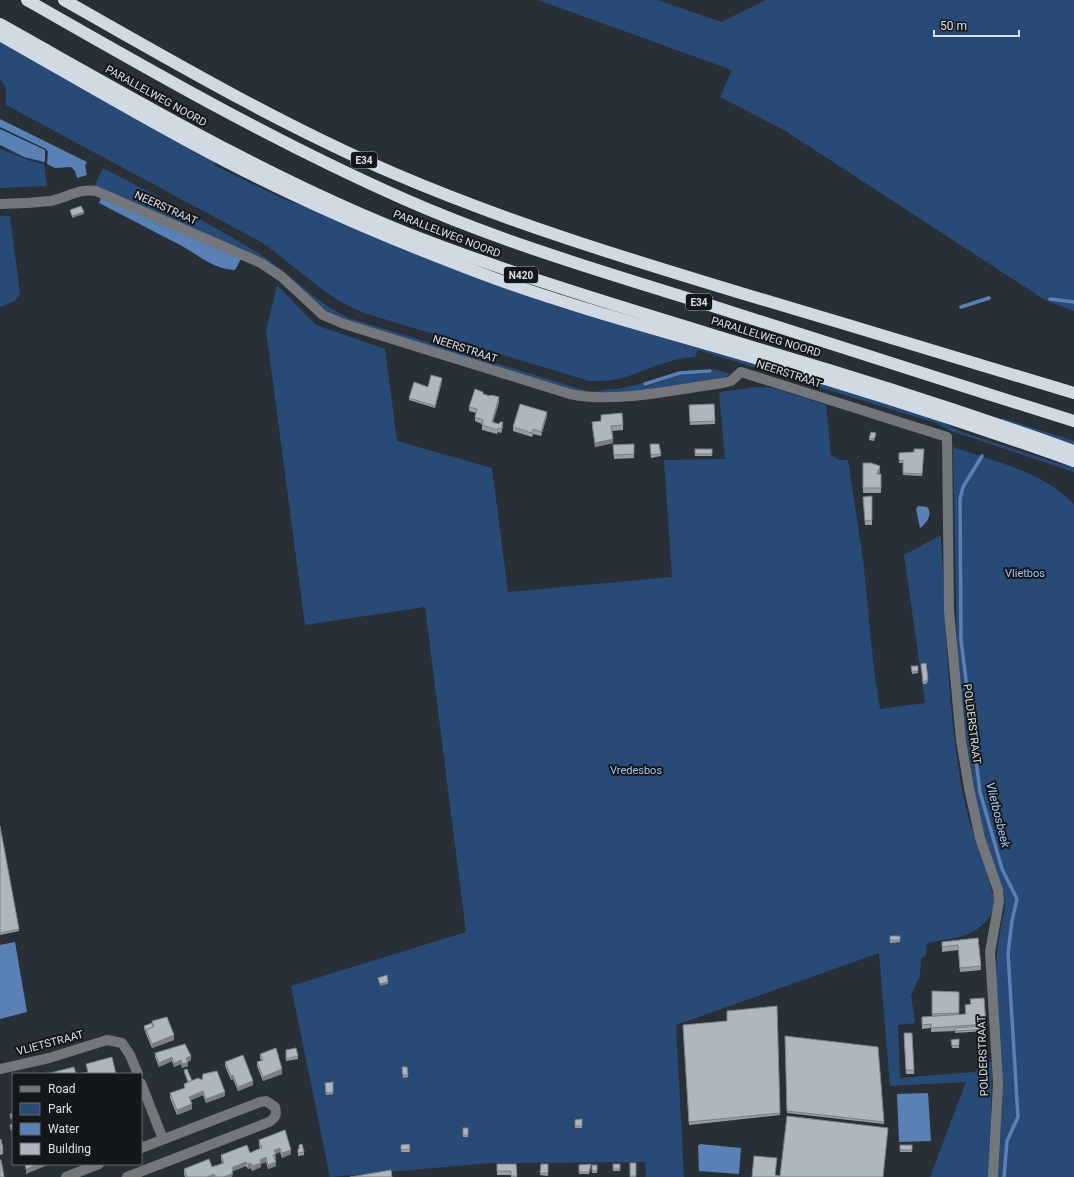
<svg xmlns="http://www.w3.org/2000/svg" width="1074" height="1177" font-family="Roboto,sans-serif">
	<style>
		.green { fill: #284a77 }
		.water { fill: #5a81b5 }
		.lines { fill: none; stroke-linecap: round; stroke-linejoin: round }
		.stream { stroke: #5a81b5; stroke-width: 3.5 }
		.minor { stroke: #73767a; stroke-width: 10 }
		.highway { stroke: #d1d9e3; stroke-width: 12 }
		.wall { fill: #969da5 }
		.shaded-wall { fill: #7a7f86 }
		.building { fill: #afb6c0; stroke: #7a7f86 }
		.labels { text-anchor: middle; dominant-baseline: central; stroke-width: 4; stroke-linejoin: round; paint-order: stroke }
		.shield { fill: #14171a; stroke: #a0a4a8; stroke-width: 1 }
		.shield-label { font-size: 10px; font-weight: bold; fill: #dce0e5 }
		.street-label { font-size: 11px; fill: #dce0e5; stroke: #14171a }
		.park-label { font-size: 11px; fill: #a3c4f1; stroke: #14171a }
		.water-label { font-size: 12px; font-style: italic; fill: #a7c8f5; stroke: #14171a }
	</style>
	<rect width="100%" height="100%" fill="#292f37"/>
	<!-- green -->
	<g class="green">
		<path d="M 538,0 L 658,0 L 721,22 L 766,0 L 1074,0 L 1074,311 L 1045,300 L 784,130 L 720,97 L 732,70 Z"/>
		<path d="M 0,40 L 215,161 L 214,165 L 284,199 L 740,358 L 940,421 L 962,432 L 1057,463 L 1074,467 L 1074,472 L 951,431 L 936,423 L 698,350 L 695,357 C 670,358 649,369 626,377 C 614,381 602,381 589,381 L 364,313 C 324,297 296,266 261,242 L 6,105 L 6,88 L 0,79 Z"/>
		<path d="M 0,149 L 34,162 L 44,164 L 47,186 L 0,188 Z"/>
		<path d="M 103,168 C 155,195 208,222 258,253 C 290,273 314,302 349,318 L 590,392 L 623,388 L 643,383 L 645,387 L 680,375 L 711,373 L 713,369 L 730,374 L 724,378 L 617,394 L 589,395 L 347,321 L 332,314 L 317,304 L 256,257 L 94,186 Z"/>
		<path d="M 0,216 L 10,216 L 20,294 L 15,301 L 0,307 Z"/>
		<path d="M 277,285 L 316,325 L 385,349 L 397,441 L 492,468 L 508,592 L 672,577 L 664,460 L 725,459 L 719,392 L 757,387 L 773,388 L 826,405 L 831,455 L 840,460 L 848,460 L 863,559 L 874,670 L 880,709 L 925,703 L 904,555 L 941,535 C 946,622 947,710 963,795 C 971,833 987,869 996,906 C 980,938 959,937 927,943 L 926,955 L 921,959 L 920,976 L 911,995 L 915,1023 L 898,1025 L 900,1078 L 975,1072 L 984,1061 L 992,1063 L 990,1177 L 930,1177 L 966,1082 L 890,1086 L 879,953 L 676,1025 L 684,1177 L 646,1177 L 645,1162 L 491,1163 L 330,1177 L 291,986 L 466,932 L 425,607 L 305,625 L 266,330 Z"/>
		<path d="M 1002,418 L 1074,441 L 1074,445 L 1001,420 Z"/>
		<path d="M 953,447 C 995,462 1042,471 1074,504 L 1074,1177 L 997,1177 L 996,972 L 997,949 L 1005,906 L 1004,895 L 995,871 L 979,816 L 966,737 L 957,655 Z"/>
	</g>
	<!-- water -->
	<g class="water">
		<path d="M 0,119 L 87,162 L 85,166 L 87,175 L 77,178 L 75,171 L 71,167 L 55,168 L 47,164 L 48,152 L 46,149 L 0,127 Z"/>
		<path d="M 0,129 L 45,150 L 45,161 L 44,162 L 24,157 L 0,145 Z"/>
		<path d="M 101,198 L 241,259 L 235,270 C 213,269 200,256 182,246 C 154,232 127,217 99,203 Z"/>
		<path d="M 918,506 L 927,507 C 933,514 927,523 920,528 L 916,509 Z"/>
		<path d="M 15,942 L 27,1012 L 0,1019 L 0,945 Z"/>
		<path d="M 928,1093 L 931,1141 L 899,1142 L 897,1094 Z"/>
		<path d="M 700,1144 L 741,1148 L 739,1174 L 699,1171 L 698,1146 Z"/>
	</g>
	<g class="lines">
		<!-- stream -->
		<g class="stream">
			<path d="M 1050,299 L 1074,302"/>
			<path d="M 961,307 L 989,298"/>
			<path d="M 645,384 L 680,373 L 710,371"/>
			<path d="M 982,456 L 963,487 L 960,499 L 961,640 L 980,792 L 1002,869 L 1017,899 L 1012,921 L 1008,953 L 1018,1117 L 1007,1141 L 1004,1177"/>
		</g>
		<!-- minor -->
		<g class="minor">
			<path d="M 0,204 C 17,204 33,203 50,201 C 66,198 80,188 96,191 L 261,263 L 282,277 L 323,315 L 344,324 L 570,394 C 614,404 677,389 723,383 L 731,381 L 741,372 L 947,437 L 949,611 L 961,740 L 969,788 L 980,838 L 998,890 L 999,902 L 990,952 L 998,1083 L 993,1177"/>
			<path d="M 0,1069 L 49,1058 L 107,1040 L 122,1043 L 130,1055 L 138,1074"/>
			<path d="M 141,1083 L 163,1139"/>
			<path d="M 66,1177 L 99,1164"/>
			<path d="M 127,1177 L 269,1122 C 276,1118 277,1114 275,1107 L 266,1101 L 260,1102 L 141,1148"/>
		</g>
		<!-- highway -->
		<g class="highway">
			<path d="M 27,0 C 151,71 273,141 404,199 C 499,241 600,271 700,302 C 824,342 949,382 1074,421"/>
			<path d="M 64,0 C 172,61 279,124 393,173 C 507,222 625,258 744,294 C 854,327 964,359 1074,393"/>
			<path d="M 0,24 C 134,99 267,178 409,234 C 527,280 648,315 769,352 C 871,382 973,415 1074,451"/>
			<path d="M 0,35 C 108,96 215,161 329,211 C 384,236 440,258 496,279 C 571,306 648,327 724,349 C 842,383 959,420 1074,461"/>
		</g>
	</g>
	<!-- wall -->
	<g class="wall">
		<path d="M 442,381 L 435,408 L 409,400 L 409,398 L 428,387 Z"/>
		<path d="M 483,394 L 499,402 L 493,422 L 503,427 L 501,433 L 498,432 L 497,434 L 482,430 L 482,424 L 475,421 L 475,417 L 476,413 L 469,411 L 469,407 Z"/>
		<path d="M 714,404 L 715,424 L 690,425 L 689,405 Z"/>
		<path d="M 547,416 L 541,436 L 533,434 L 532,437 L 513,431 L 513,427 Z"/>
		<path d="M 592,422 L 623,425 L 623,430 L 612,431 L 613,443 L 595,447 L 592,426 Z"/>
		<path d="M 876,435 L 874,441 L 869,440 L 869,438 Z"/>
		<path d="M 634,444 L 634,458 L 614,459 L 613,445 Z"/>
		<path d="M 650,444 L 661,454 L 661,456 L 651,458 Z"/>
		<rect x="695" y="449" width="17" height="7"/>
		<path d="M 924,449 L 922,476 L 903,475 L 903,463 L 899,463 L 899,453 L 914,452 Z"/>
		<path d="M 863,463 L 880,471 L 879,474 L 881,474 L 881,493 L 863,493 Z"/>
		<path d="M 872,496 L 872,525 L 865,525 L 863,497 Z"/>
		<path d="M 921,664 L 928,681 L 926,684 L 923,684 Z"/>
		<path d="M 911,666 L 918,666 L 918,673 L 912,674 Z"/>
		<path d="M 0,826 L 19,929 L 19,931 L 0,935 Z"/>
		<path d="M 890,936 L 900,936 L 900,942 L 890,943 Z"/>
		<path d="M 978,938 L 981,970 L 960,972 L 958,950 L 942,952 L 942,942 Z"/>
		<path d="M 932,991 L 959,992 L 959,1015 L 966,1014 L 965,1005 L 971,1004 L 970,999 L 986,1024 L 986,1031 L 955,1033 L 955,1031 L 931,1032 L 931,1028 L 922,1029 L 922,1017 L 932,1017 Z"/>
		<path d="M 777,1006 L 780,1115 L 689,1125 L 683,1025 L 727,1021 Z"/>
		<path d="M 152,1021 L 174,1040 L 152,1048 L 146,1034 L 144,1028 L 144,1026 L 152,1023 Z"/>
		<path d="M 904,1033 L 914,1070 L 914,1074 L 906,1074 Z"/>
		<path d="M 785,1036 L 878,1047 L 884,1124 L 787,1113 Z"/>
		<path d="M 959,1039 L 959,1048 L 952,1048 L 951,1040 Z"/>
		<path d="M 286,1050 L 298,1056 L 298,1059 L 286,1061 Z"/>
		<path d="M 155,1053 L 191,1060 L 188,1062 L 188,1066 L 182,1068 L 181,1064 L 174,1067 L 172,1061 L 159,1067 L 155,1057 Z"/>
		<path d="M 260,1054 L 282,1074 L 263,1081 L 257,1066 L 257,1062 L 261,1061 L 260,1058 Z"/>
		<path d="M 225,1062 L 253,1085 L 238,1091 L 233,1079 L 231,1080 L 225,1066 Z"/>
		<path d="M 402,1069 L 408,1075 L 408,1077 L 403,1078 Z"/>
		<path d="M 184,1070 L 192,1081 L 225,1096 L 206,1103 L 203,1095 L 191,1100 L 192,1109 L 177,1115 L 170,1098 L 170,1093 L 184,1088 L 184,1084 L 188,1083 L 184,1072 Z"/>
		<path d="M 333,1082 L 333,1094 L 326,1095 L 325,1085 Z"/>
		<path d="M 582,1119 L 582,1128 L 575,1128 L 575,1120 Z"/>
		<rect x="463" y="1128" width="5" height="9"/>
		<path d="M 285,1130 L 291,1154 L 282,1158 L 280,1152 L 275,1154 L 276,1159 L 275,1159 L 276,1166 L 268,1169 L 266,1162 L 261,1164 L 261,1167 L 252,1171 L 251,1168 L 248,1169 L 246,1166 L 233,1171 L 232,1177 L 185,1177 L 184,1174 L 184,1169 L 212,1167 L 222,1163 L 221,1159 L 221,1155 L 250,1153 L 260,1149 L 259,1145 L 259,1140 Z"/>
		<path d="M 0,1140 L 3,1150 L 3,1154 L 0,1155 Z"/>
		<path d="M 409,1144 L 410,1152 L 401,1152 L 401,1145 Z"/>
		<rect x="900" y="1145" width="12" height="7"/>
		<path d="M 298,1149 L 304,1152 L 304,1155 L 298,1156 Z"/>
		<rect x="630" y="1163" width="6" height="14"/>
		<path d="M 497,1164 L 516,1164 L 517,1177 L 511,1177 L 511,1175 L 497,1175 Z"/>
		<path d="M 541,1164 L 548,1164 L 548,1176 L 540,1175 Z"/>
		<rect x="613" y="1164" width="7" height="7"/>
		<path d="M 579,1165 L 591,1166 L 589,1174 L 579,1174 Z"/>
		<rect x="592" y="1165" width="5" height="8"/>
	</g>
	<!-- shaded-wall -->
	<g class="shaded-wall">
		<path d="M 84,212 L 84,214 L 72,218 L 72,216 Z"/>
		<path d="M 442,378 L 442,381 L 435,408 L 435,406 Z"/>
		<path d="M 499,397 L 499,402 L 492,426 L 492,422 Z"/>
		<path d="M 547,412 L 547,416 L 541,436 L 541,432 Z"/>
		<path d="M 503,422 L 503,427 L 501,433 L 501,429 Z"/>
		<path d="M 613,439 L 613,443 L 595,447 L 595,443 Z"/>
		<path d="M 880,466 L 880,471 L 877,478 L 877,474 Z"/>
		<path d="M 388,982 L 388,984 L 380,986 L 380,984 Z"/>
		<path d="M 174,1035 L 174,1040 L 152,1048 L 152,1044 Z"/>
		<path d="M 191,1056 L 191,1060 L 186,1062 L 186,1058 Z"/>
		<path d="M 172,1057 L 172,1061 L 159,1067 L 159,1063 Z"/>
		<path d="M 181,1060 L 181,1064 L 174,1067 L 174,1063 Z"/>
		<path d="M 188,1062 L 188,1066 L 182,1068 L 182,1064 Z"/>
		<path d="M 282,1069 L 282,1074 L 263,1081 L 263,1077 Z"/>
		<path d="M 233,1075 L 233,1079 L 231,1080 L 231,1076 Z"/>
		<path d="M 253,1081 L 253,1085 L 238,1091 L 238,1087 Z"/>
		<path d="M 203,1091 L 203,1095 L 189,1101 L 189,1097 Z"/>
		<path d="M 225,1092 L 225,1096 L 206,1103 L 206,1099 Z"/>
		<path d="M 192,1104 L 192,1109 L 177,1115 L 177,1110 Z"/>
		<path d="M 280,1148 L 280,1152 L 274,1155 L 274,1150 Z"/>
		<path d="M 291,1150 L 291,1154 L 282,1158 L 282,1153 Z"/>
		<path d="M 266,1157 L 266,1162 L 261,1164 L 261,1167 L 252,1171 L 252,1166 L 260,1160 Z"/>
		<path d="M 246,1162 L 246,1166 L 233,1171 L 232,1177 L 223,1177 L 233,1167 Z"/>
		<path d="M 276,1162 L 276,1166 L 268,1169 L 268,1165 Z"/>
		<path d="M 251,1163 L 251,1168 L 248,1169 L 248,1164 Z"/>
		<path d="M 39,1164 L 50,1164 L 26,1174 L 26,1169 Z"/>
		<path d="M 214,1174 L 214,1177 L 207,1177 Z"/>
	</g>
	<!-- building -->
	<g class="building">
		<path d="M 81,206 L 84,212 L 72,216 L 70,210 Z"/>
		<path d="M 431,375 L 442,378 L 435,406 L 409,398 L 414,382 L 428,387 Z"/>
		<path d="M 475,389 L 483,392 L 483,394 L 490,396 L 491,395 L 499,397 L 492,422 L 499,424 L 500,422 L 503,422 L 501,429 L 498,428 L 497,430 L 482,425 L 483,420 L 475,417 L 477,409 L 469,407 Z"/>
		<path d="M 520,404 L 547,412 L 541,432 L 533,429 L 532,433 L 513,427 Z"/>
		<path d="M 714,404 L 715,421 L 690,422 L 689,405 Z"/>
		<path d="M 622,413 L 623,425 L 611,426 L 613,439 L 595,443 L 592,422 L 601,421 L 601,415 Z"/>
		<path d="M 871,432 L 876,433 L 874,439 L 869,438 Z"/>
		<path d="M 634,444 L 634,454 L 614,455 L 613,445 Z"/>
		<path d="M 650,444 L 659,444 L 661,454 L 651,455 Z"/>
		<rect x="695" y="449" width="17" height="5"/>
		<path d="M 914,449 L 924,449 L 922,474 L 903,473 L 903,461 L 899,460 L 899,453 L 914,452 Z"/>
		<path d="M 863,463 L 871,463 L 880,466 L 877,474 L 881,474 L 881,488 L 863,488 Z"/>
		<path d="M 872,496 L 872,520 L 865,521 L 863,497 Z"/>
		<path d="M 926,663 L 928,679 L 926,681 L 923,682 L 921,664 Z"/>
		<path d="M 911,666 L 918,666 L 918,671 L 912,672 Z"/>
		<path d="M 0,826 L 19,929 L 0,933 Z"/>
		<rect x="890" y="936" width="10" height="4"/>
		<path d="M 978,938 L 981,966 L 960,968 L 958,945 L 942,947 L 942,942 Z"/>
		<path d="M 387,975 L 388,982 L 380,984 L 378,978 Z"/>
		<path d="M 932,991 L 959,992 L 959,1013 L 932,1014 Z"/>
		<path d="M 984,998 L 986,1024 L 931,1028 L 931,1024 L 922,1025 L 922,1017 L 966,1014 L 965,1005 L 971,1004 L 970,999 Z"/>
		<path d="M 777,1006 L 780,1113 L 689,1122 L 683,1025 L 727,1021 L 727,1011 Z"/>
		<path d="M 167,1017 L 174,1035 L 152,1044 L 146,1030 L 154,1026 L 152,1021 Z"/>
		<path d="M 152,1023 L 153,1027 L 146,1030 L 146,1032 L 144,1026 Z"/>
		<path d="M 986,1026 L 986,1029 L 955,1031 L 955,1028 Z"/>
		<path d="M 904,1033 L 912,1033 L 914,1070 L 906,1070 Z"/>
		<path d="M 785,1036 L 878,1047 L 884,1122 L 787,1111 Z"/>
		<path d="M 959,1039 L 959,1045 L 952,1046 L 951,1040 Z"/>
		<path d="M 185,1044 L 191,1056 L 186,1058 L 188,1062 L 182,1064 L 181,1060 L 174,1063 L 172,1057 L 159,1063 L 155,1053 Z"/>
		<path d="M 276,1048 L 282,1069 L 263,1077 L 257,1062 L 263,1060 L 260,1054 Z"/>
		<path d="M 296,1048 L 298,1056 L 286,1059 L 286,1050 Z"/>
		<path d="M 243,1055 L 253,1081 L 238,1087 L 233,1075 L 231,1076 L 225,1062 Z"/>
		<path d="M 112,1057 L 116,1074 L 80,1074 L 88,1072 L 86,1064 Z"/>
		<path d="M 74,1067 L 76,1074 L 50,1074 L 50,1073 Z"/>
		<path d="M 402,1067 L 407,1067 L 408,1075 L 403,1075 Z"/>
		<path d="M 187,1069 L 192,1081 L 188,1082 L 184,1070 Z"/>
		<path d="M 217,1071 L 225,1092 L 206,1099 L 203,1091 L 189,1097 L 192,1104 L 177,1110 L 170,1093 L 185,1088 L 184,1084 L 198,1078 L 202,1080 L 203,1074 Z"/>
		<path d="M 333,1082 L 333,1092 L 326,1093 L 325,1083 Z"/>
		<path d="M 13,1113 L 13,1118 L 11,1119 L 10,1114 Z"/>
		<path d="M 787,1116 L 888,1128 L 883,1177 L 752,1177 L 754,1156 L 777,1158 L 775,1175 L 780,1176 Z"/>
		<path d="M 582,1119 L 582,1126 L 575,1126 L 575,1120 Z"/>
		<path d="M 13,1124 L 13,1129 L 11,1130 L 10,1125 Z"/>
		<rect x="463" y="1128" width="5" height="7"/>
		<path d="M 285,1130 L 291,1150 L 282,1153 L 280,1148 L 274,1150 L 276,1154 L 273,1155 L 276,1162 L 268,1165 L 266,1157 L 260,1160 L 261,1163 L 252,1166 L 251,1163 L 248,1164 L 246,1162 L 233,1167 L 232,1174 L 223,1177 L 216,1177 L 214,1174 L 207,1177 L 187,1177 L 184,1169 L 209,1159 L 212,1167 L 224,1163 L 221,1155 L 247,1145 L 250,1153 L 256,1150 L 262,1148 L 259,1140 Z"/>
		<path d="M 1,1139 L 3,1150 L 0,1150 L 0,1140 Z"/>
		<path d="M 302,1144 L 304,1152 L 298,1153 L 298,1149 L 299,1149 L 299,1145 Z"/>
		<path d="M 409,1144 L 410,1149 L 401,1150 L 401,1145 Z"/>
		<rect x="900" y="1145" width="12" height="5"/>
		<path d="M 0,1160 L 1,1160 L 4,1177 L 0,1177 Z"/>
		<rect x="630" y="1163" width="6" height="13"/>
		<path d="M 25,1164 L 39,1164 L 26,1169 Z"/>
		<path d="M 497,1164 L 516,1164 L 517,1176 L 511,1176 L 511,1171 L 497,1171 Z"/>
		<path d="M 541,1164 L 548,1164 L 548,1173 L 540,1173 Z"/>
		<path d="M 591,1164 L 589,1172 L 579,1172 L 579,1165 Z"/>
		<rect x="613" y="1164" width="7" height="5"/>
		<rect x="592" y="1165" width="5" height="6"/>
		<path d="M 391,1170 L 392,1177 L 350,1177 Z"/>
	</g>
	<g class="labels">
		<!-- shield labels -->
		<g class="shield">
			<rect x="351" y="152" width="26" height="16" rx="3"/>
			<rect x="504" y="267" width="34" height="16" rx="3"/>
			<rect x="686" y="294" width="26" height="16" rx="3"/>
		</g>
		<g class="shield-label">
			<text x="364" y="160">E34</text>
			<text x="521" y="275">N420</text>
			<text x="699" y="302">E34</text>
		</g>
		<!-- street labels -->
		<g class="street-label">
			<text transform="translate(156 96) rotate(29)">PARALLELWEG NOORD</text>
			<text transform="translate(166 208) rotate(24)">NEERSTRAAT</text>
			<text transform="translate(447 234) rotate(21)">PARALLELWEG NOORD</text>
			<text transform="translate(766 337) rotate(17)">PARALLELWEG NOORD</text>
			<text transform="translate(465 349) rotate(18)">NEERSTRAAT</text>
			<text transform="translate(789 374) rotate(18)">NEERSTRAAT</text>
			<text transform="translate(972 724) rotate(83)">POLDERSTRAAT</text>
			<text transform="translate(50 1043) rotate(-15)">VLIETSTRAAT</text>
			<text transform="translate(983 1056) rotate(-92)">POLDERSTRAAT</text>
		</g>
		<!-- park labels -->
		<g class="park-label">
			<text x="1025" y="573">Vlietbos</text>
			<text x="636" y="770">Vredesbos</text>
		</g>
		<!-- water labels -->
		<g class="water-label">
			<text transform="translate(998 815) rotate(76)">Vlietbosbeek</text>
		</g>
	</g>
	<!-- legend -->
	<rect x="12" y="1073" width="130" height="92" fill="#14171a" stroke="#64676b"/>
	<rect x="20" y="1086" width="20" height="6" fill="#73767a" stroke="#64676b"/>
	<text x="48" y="1093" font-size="12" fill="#dce0e5">Road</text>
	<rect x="20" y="1103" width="20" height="12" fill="#284a77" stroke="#64676b"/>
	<text x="48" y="1113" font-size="12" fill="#dce0e5">Park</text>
	<rect x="20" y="1123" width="20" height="12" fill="#5a81b5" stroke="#64676b"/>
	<text x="48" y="1133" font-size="12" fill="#dce0e5">Water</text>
	<rect x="20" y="1143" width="20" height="12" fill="#afb6c0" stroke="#64676b"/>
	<text x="48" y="1153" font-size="12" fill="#dce0e5">Building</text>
	<!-- scale -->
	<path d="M934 30v6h85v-6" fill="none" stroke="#dce0e5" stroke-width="2"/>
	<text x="940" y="30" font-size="12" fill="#dce0e5" stroke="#14171a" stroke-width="3" paint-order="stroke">50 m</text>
</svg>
